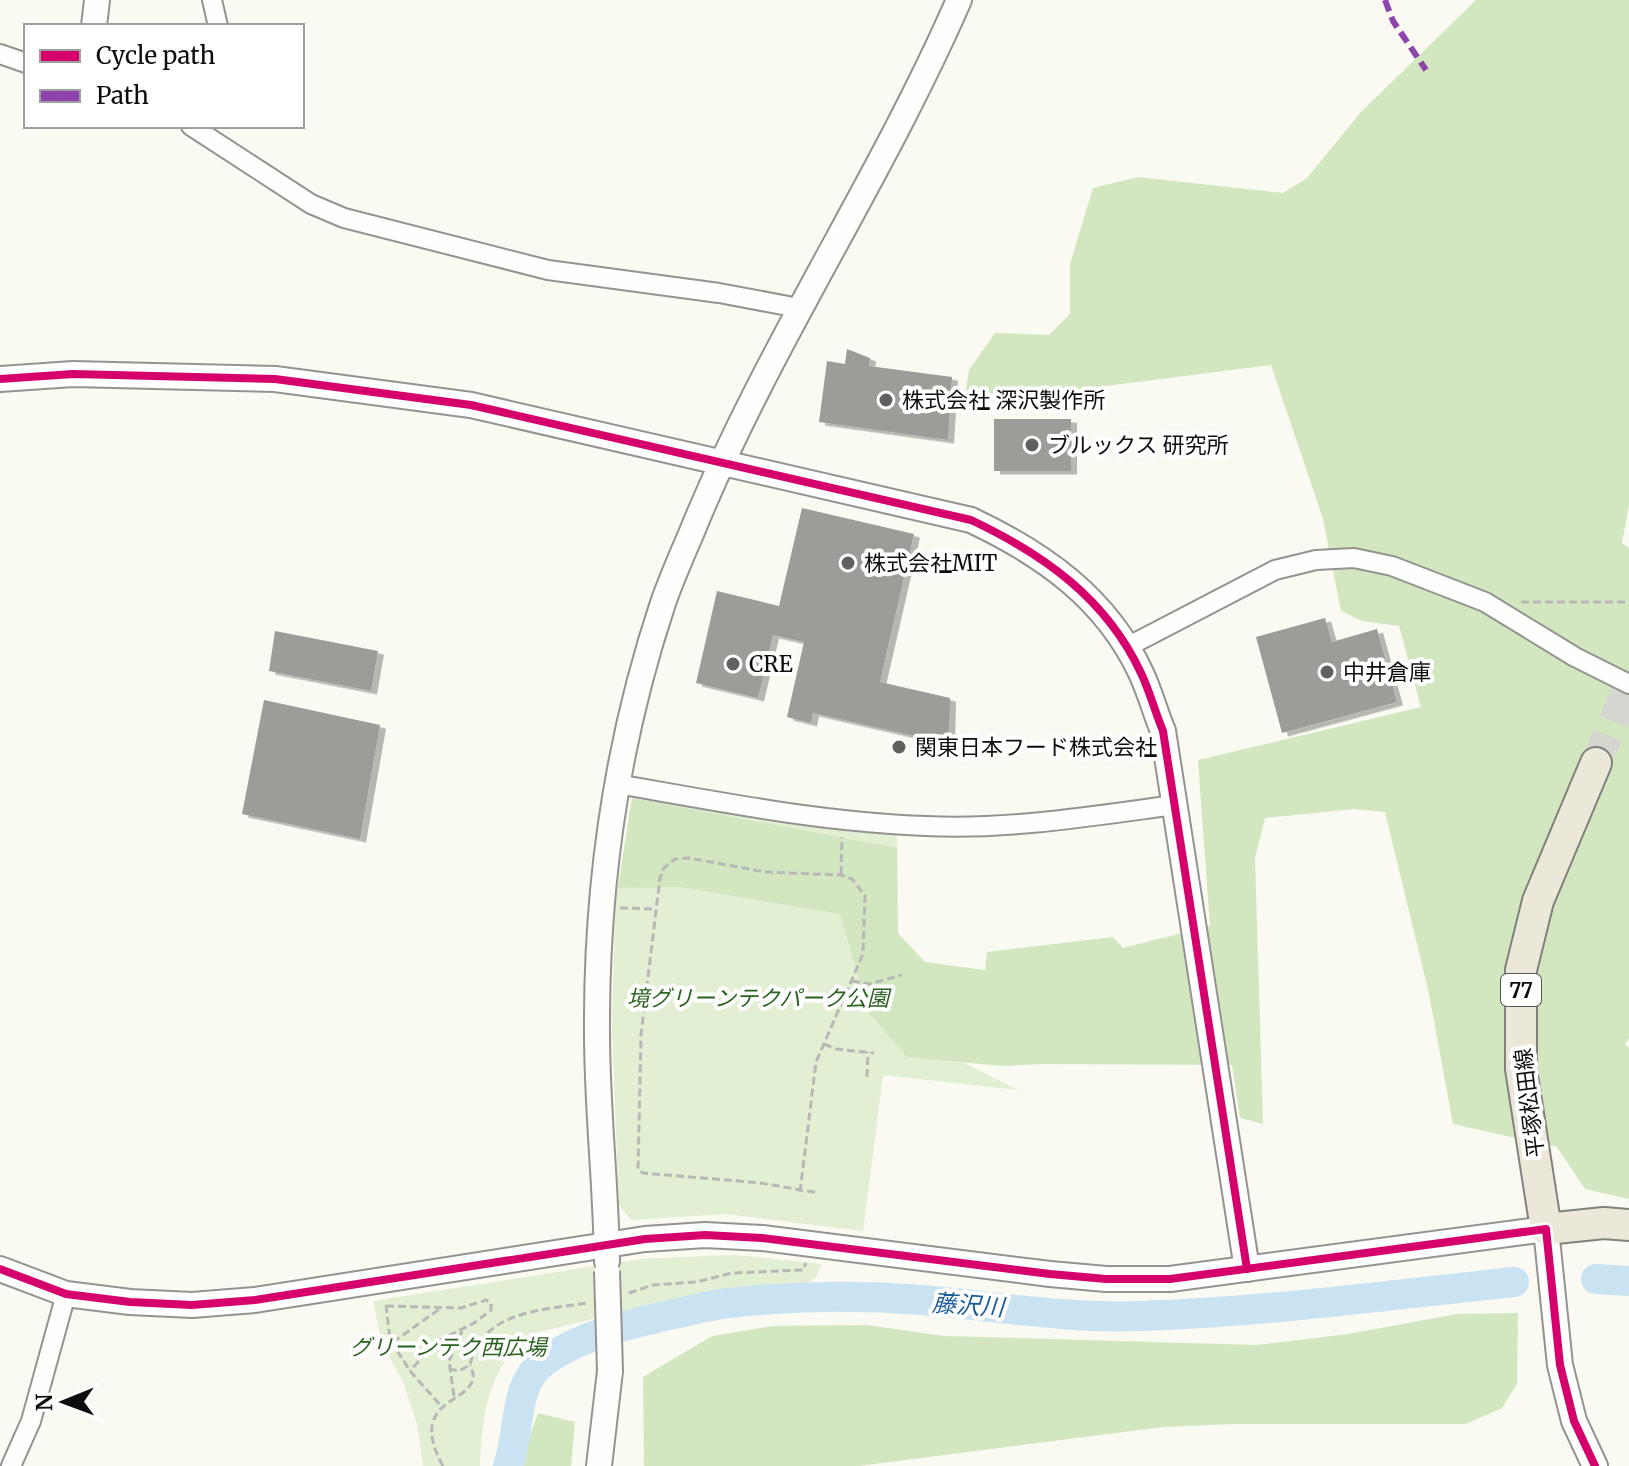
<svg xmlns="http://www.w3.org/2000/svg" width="1629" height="1466" font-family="Merriweather,'Noto Sans JP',serif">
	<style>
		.green { fill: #e2efd3 }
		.forest { fill: #d2e7c0 }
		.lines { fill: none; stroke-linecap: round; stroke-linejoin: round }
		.river { stroke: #c9e3f3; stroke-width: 30 }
		.building { fill: #9d9c98; filter: url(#shadow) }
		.primary-tunnel { stroke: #d6d6d0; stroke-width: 30; stroke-dasharray: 30 15; stroke-linecap: butt }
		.minor-casing { stroke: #949390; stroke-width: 22 }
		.tertiary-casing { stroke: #949390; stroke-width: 28 }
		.primary-casing { stroke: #81817d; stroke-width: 34 }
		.path { stroke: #b8b8b6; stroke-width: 3; stroke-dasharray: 8 4; stroke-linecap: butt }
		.minor { stroke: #fefefd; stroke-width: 18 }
		.tertiary { stroke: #fefefd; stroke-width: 24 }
		.primary { stroke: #ece8d9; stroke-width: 30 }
		.tertiary-bridge-casing { stroke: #949390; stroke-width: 28; stroke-linecap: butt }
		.tertiary-bridge { stroke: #fefefd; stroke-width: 24 }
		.quiet { stroke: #8e44ad; stroke-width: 6; stroke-dasharray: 12 6; stroke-linecap: butt }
		.cycleway-casing { stroke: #fff; stroke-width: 13 }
		.cycleway { stroke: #d6006c; stroke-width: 8 }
		.poi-dot { fill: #60605d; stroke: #fff; stroke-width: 3 }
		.labels { text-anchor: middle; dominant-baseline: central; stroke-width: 8; stroke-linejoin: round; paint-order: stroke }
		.shield { fill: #fff; stroke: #565656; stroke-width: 2 }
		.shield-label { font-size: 20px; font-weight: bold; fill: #0d0d0d }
		.poi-label { font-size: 22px; fill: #0d0d0d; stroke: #fff; text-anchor: start }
		.park-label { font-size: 22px; font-style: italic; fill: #2a6220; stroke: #fff }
		.street-label { font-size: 22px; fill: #0d0d0d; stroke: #fff }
		.water-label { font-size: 24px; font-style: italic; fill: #1b5c9a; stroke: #fff }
	</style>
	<defs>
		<filter id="shadow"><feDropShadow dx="6" dy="3.5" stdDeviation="0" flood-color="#0004"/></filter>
	</defs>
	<rect width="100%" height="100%" fill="#faf9f2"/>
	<!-- green -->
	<g class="green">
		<path d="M 632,798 L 806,826 L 897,835 L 898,956 L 911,1024 L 966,1064 L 1019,1090 L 883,1075 L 863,1231 L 727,1214 L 631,1220 L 619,1205 L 612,1028 L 615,906 Z"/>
		<path d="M 734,1255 L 822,1264 L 816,1277 L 808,1283 L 694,1294 L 535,1333 C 488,1361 482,1416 480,1466 L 423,1466 L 417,1424 L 404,1384 L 382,1343 L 373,1301 L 640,1259 Z"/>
	</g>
	<!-- forest -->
	<g class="forest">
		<path d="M 1476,0 L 1629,0 L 1629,505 L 1622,543 L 1629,548 L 1629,1038 L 1625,1044 L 1629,1048 L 1629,1199 L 1585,1189 L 1557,1147 L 1453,1124 L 1429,994 L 1385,812 L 1354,809 L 1265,818 L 1255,858 L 1263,1124 L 1240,1118 L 1232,1065 L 1045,1064 L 1002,1066 L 907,1057 L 869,1013 L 840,914 L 681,887 L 618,888 L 632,798 L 897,848 L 898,933 L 925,962 L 985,970 L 987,952 L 1113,937 L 1123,948 L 1210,926 L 1198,760 L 1421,707 L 1399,626 L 1362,621 L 1341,611 L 1323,519 L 1271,365 L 964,404 L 969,370 L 995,333 L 1049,335 L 1070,314 L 1070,264 L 1093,188 L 1138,177 L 1283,193 L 1307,178 L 1360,113 Z"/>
		<path d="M 1518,1313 L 1517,1384 L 1502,1408 L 1466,1424 L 1235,1424 L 1163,1427 L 859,1466 L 644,1466 L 643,1377 L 712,1336 L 773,1326 L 866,1325 L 945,1336 L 1257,1345 L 1348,1334 L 1457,1314 Z"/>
		<path d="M 538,1413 L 575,1422 L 571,1466 L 519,1466 Z"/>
	</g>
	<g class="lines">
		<!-- river -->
		<g class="river">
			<path d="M 1596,1279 L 1629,1281"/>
			<path d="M 508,1466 C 521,1432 512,1384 545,1361 C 582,1335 626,1325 669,1315 C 689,1311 709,1305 729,1303 C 792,1296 859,1295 922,1300 C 994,1306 1068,1319 1140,1316 C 1265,1312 1390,1295 1514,1282"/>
		</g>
	</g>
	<!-- building -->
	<g class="building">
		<path d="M 847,349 L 870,358 L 869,366 L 952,377 L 948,440 L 819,422 L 827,361 L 845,364 Z"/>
		<rect x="994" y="419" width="77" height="52"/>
		<path d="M 802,508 L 914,534 L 880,682 L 950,698 L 949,744 L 813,713 L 811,723 L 787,717 L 804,642 L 773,635 L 758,698 L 696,683 L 717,591 L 779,606 Z"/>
		<path d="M 1325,618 L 1332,642 L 1377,629 L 1397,702 L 1282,733 L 1256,637 Z"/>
		<path d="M 275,631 L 378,651 L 371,691 L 269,671 Z"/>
		<path d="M 264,700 L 380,725 L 360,839 L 242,814 Z"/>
	</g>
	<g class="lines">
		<!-- primary-tunnel -->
		<path class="primary-tunnel" d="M 1596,763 L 1629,685"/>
		<!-- minor casing -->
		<g class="minor-casing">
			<g id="minor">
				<path d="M 212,0 L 218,26"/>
				<path d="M 0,54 L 26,63"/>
				<path d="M 191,126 L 311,204 L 344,218 L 548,270 L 719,293 L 799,308"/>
				<path d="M 1127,647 L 1275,570 L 1316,560 L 1354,558 L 1392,566 L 1485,602 L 1575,657 L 1629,684"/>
				<path d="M 617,784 C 720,802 821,822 926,826 C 1009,830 1093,816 1175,805"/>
				<path d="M 11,1466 L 31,1421 L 66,1294"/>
			</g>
		</g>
		<!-- tertiary casing -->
		<g class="tertiary-casing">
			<g id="tertiary">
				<path d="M 94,26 L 97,0"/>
				<path d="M 0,379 L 73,374 L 275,379 L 471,405 L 971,520 C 1043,554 1106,598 1141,673 C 1150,692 1155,712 1163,731 L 1247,1269"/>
				<path d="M 607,1261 C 606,1185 597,1109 597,1033 C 596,888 617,741 663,603 C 671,580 681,557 691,534 C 766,349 879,183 959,0"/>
				<path d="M 0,1269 L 66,1294 L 130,1302 L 192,1305 L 255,1300 L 645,1239 L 705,1235 L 762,1238 L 1050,1274 L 1106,1279 L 1170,1279 L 1546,1229 L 1560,1365 L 1574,1421 L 1595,1466"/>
				<path d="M 599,1466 L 610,1371"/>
			</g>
		</g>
		<!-- primary casing -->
		<g class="primary-casing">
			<path id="primary" d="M 1596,763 L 1538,901 L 1521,970 L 1521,1069 L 1546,1229 L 1604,1223 L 1629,1225"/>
		</g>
		<!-- path -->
		<g class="path">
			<path d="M 1521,602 L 1629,602"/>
			<path d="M 841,874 L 842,837"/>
			<path d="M 620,908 L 656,909"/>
			<path d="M 852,981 L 869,984 L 902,975"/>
			<path d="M 824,1044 L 836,1049 L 874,1053"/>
			<path d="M 867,1077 L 868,1052"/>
			<path d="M 800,1192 L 816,1062 L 863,954 L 865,896 L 852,879 L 841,875 L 765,872 L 689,858 L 675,859 L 664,868 L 660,878 L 641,1035 L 638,1169 L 643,1173 L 761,1183 L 819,1193"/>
			<path d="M 629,1293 L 653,1285 L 696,1282 L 732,1273 L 803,1270 L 806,1263"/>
			<path d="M 386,1305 L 390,1339 L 410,1371 L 442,1407"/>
			<path d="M 386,1306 L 461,1308 L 486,1300 L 491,1303 L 491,1310 L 474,1323 L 436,1342 L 410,1371"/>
			<path d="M 393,1342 L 441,1308"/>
			<path d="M 449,1369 L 459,1371 L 470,1365 C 481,1311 543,1310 587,1303"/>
			<path d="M 454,1396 L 449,1361 L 462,1331"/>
			<path d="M 443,1466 C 401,1390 491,1406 470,1365"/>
		</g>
		<!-- minor -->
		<use href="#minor" class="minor"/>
		<!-- tertiary -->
		<use href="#tertiary" class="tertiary"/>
		<!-- primary -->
		<use href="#primary" class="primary"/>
		<!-- tertiary-bridge casing -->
		<g class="tertiary-bridge-casing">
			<path id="tertiary-bridge" d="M 607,1271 L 610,1371"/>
		</g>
		<!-- tertiary-bridge -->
		<use href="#tertiary-bridge" class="tertiary-bridge"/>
		<!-- quiet -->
		<path class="quiet" d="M 1385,0 L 1393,21 L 1426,70"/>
		<!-- cycleway casing -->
		<g class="cycleway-casing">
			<g id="cycleway">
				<path d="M 0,379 L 73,374 L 275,379 L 471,405 L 971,520 C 1043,554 1106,598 1141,673 C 1150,692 1155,712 1163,731 L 1247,1269"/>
				<path d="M 0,1269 L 66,1294 L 130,1302 L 192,1305 L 255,1300 L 645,1239 L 705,1235 L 762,1238 L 1050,1274 L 1106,1279 L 1170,1279 L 1546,1229 L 1560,1365 L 1574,1421 L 1595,1466"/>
			</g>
		</g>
		<!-- cycleway -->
		<use href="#cycleway" class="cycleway"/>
	</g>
	<!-- markers -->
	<g class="poi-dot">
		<circle cx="886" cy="400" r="8"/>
		<circle cx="1032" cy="445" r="8"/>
		<circle cx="848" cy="563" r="8"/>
		<circle cx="733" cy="664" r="8"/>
		<circle cx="1327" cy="672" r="8"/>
		<circle cx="899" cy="747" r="8"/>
	</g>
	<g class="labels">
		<!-- shield labels -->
		<rect class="shield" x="1501" y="974" width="40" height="32" rx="6"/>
		<g class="shield-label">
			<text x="1521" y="990">77</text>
		</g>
		<!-- poi labels -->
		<g class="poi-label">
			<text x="902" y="400">株式会社 深沢製作所</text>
			<text x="1048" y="445">ブルックス 研究所</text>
			<text x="864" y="563">株式会社MIT</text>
			<text x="749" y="664">CRE</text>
			<text x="1343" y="672">中井倉庫</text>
			<text x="915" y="747">関東日本フード株式会社</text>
		</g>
		<!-- park labels -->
		<g class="park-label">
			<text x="758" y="998">境グリーンテクパーク公園</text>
			<text x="448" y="1347">グリーンテク西広場</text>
		</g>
		<!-- street labels -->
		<g class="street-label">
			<text transform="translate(1529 1103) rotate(-97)">平塚松田線</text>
		</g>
		<!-- water labels -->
		<g class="water-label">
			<text transform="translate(968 1305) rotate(4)">藤沢川</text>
		</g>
	</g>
	<!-- legend -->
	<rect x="24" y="24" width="280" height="104" fill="#ffffff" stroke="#9e9e9e" stroke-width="2"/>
	<rect x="40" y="50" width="40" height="12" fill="#d6006c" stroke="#9e9e9e" stroke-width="2"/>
	<text x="96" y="64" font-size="24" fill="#0d0d0d">Cycle path</text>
	<rect x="40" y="90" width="40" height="12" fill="#8e44ad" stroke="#9e9e9e" stroke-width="2"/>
	<text x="96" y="104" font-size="24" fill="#0d0d0d">Path</text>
	<!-- north arrow -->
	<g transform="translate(64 1402) rotate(269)" stroke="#ffffff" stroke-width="6" paint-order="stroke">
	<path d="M0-6L14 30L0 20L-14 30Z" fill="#0d0d0d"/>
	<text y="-12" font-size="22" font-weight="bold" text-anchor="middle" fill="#0d0d0d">N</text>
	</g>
</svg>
